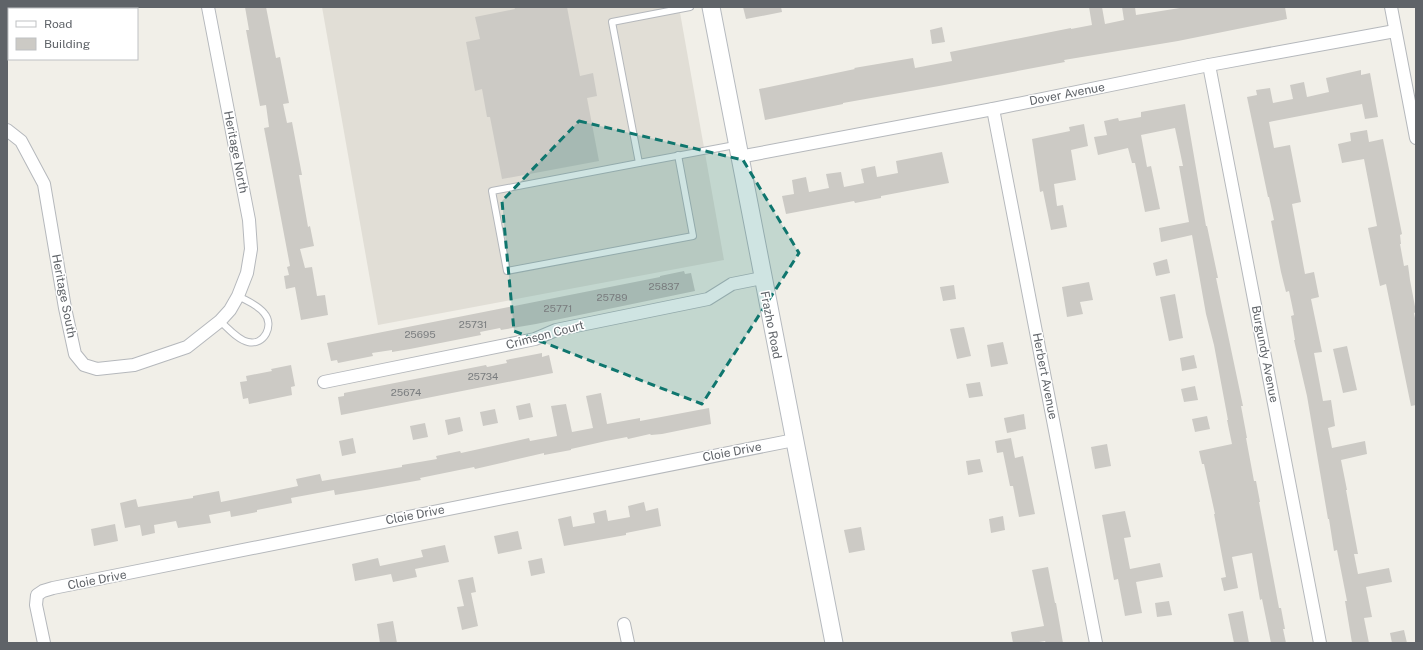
<svg xmlns="http://www.w3.org/2000/svg" width="1423" height="650" font-family="'Public Sans',sans-serif">
	<style>
		.education { fill: #e1ded6 }
		.building { fill: #cccac5 }
		.lines { fill: none; stroke-linecap: round; stroke-linejoin: round }
		.lane-casing { stroke: #b5b8bc; stroke-width: 8 }
		.street-casing { stroke: #b5b8bc; stroke-width: 14 }
		.secondary-casing { stroke: #b6babf; stroke-width: 19 }
		.lane { stroke: #fff; stroke-width: 6 }
		.street { stroke: #fff; stroke-width: 12 }
		.secondary { stroke: #fff; stroke-width: 17 }
		.marked { fill: #0f766e; fill-opacity: 0.2; stroke: #0f766e; stroke-width: 3; stroke-dasharray: 8 5; stroke-linejoin: round }
		.labels { text-anchor: middle; dominant-baseline: central; stroke-width: 3; stroke-linejoin: round; paint-order: stroke }
		.number-label { font-size: 10px; fill: #7a7d7f }
		.street-label { font-size: 12px; fill: #5f6368; stroke: #fff }
	</style>
	<rect width="100%" height="100%" fill="#f1efe8"/>
	<!-- education -->
	<path class="education" d="M 322,7 L 679,7 L 724,260 L 378,325 Z"/>
	<!-- building -->
	<g class="building">
		<path d="M 245,7 L 266,7 L 276,58 L 280,57 L 289,103 L 283,104 L 287,123 L 292,122 L 302,175 L 299,175 L 308,227 L 310,226 L 314,246 L 300,249 L 305,268 L 312,267 L 317,296 L 325,295 L 328,315 L 301,320 L 295,287 L 286,289 L 284,276 L 289,275 L 287,267 L 290,266 L 264,128 L 269,127 L 266,105 L 260,106 L 246,30 L 249,30 Z"/>
		<path d="M 514,7 L 567,7 L 580,76 L 593,73 L 597,96 L 587,98 L 599,161 L 502,179 L 490,117 L 487,117 L 482,89 L 475,91 L 466,42 L 480,39 L 475,17 L 515,9 Z"/>
		<path d="M 743,7 L 781,7 L 782,12 L 746,19 Z"/>
		<path d="M 1089,7 L 1102,7 L 1105,24 L 1124,20 L 1122,7 L 1135,7 L 1136,15 L 1186,7 L 1285,7 L 1287,19 L 1178,41 L 1064,60 L 1065,62 L 939,86 L 843,103 L 843,104 L 765,120 L 759,89 L 855,69 L 854,68 L 913,58 L 915,68 L 952,61 L 950,52 L 1071,28 L 1071,29 L 1092,25 Z"/>
		<path d="M 942,27 L 945,42 L 932,44 L 930,30 Z"/>
		<path d="M 1361,70 L 1361,75 L 1370,73 L 1378,117 L 1365,119 L 1362,104 L 1269,122 L 1274,148 L 1290,145 L 1301,202 L 1292,204 L 1305,274 L 1314,272 L 1319,297 L 1311,299 L 1322,352 L 1314,353 L 1323,401 L 1331,400 L 1335,426 L 1328,428 L 1332,448 L 1365,441 L 1367,454 L 1341,460 L 1347,490 L 1346,490 L 1358,554 L 1354,554 L 1358,574 L 1389,568 L 1392,582 L 1366,587 L 1372,617 L 1364,618 L 1369,643 L 1352,643 L 1345,601 L 1347,601 L 1337,550 L 1334,551 L 1329,519 L 1328,519 L 1307,396 L 1294,340 L 1295,340 L 1291,316 L 1294,315 L 1289,291 L 1286,292 L 1281,272 L 1271,221 L 1274,220 L 1269,197 L 1268,197 L 1247,97 L 1257,95 L 1256,90 L 1270,88 L 1273,103 L 1293,99 L 1290,85 L 1304,82 L 1307,97 L 1329,92 L 1326,78 Z"/>
		<path d="M 1185,104 L 1206,226 L 1207,226 L 1218,278 L 1216,278 L 1243,406 L 1241,406 L 1247,438 L 1246,438 L 1254,481 L 1256,481 L 1260,502 L 1259,502 L 1279,608 L 1281,608 L 1285,629 L 1283,629 L 1286,643 L 1271,643 L 1262,599 L 1260,600 L 1252,553 L 1232,557 L 1238,588 L 1224,591 L 1221,578 L 1226,577 L 1214,514 L 1215,514 L 1204,464 L 1202,464 L 1199,451 L 1232,444 L 1227,420 L 1228,420 L 1214,345 L 1206,314 L 1192,235 L 1161,242 L 1159,228 L 1189,222 L 1179,166 L 1183,166 L 1175,128 L 1141,135 L 1147,167 L 1151,166 L 1160,209 L 1145,212 L 1135,163 L 1132,163 L 1128,148 L 1098,155 L 1094,137 L 1107,135 L 1104,121 L 1118,118 L 1119,121 L 1141,117 L 1141,112 Z"/>
		<path d="M 1084,124 L 1088,146 L 1071,150 L 1076,180 L 1054,184 L 1057,206 L 1063,205 L 1067,227 L 1051,230 L 1043,191 L 1040,192 L 1032,139 L 1070,131 L 1069,127 Z"/>
		<path d="M 1367,130 L 1369,142 L 1383,139 L 1402,234 L 1400,235 L 1401,244 L 1400,244 L 1404,266 L 1408,265 L 1410,280 L 1416,312 L 1414,313 L 1416,323 L 1416,405 L 1411,406 L 1386,284 L 1380,286 L 1368,228 L 1377,226 L 1364,159 L 1342,163 L 1338,144 L 1351,141 L 1350,133 Z"/>
		<path d="M 942,152 L 949,183 L 881,196 L 881,198 L 855,203 L 854,201 L 786,214 L 782,196 L 794,194 L 792,180 L 806,177 L 809,192 L 829,188 L 826,174 L 841,172 L 844,187 L 864,183 L 861,169 L 875,166 L 877,177 L 898,173 L 896,161 Z"/>
		<path d="M 1167,259 L 1170,273 L 1156,276 L 1153,263 Z"/>
		<path d="M 684,271 L 685,274 L 691,273 L 695,291 L 536,324 L 501,330 L 500,328 L 480,332 L 481,335 L 410,349 L 392,352 L 392,350 L 372,353 L 373,356 L 338,363 L 337,360 L 331,361 L 327,343 L 660,277 L 660,276 Z"/>
		<path d="M 1089,282 L 1093,300 L 1080,302 L 1083,314 L 1067,317 L 1062,287 Z"/>
		<path d="M 954,285 L 956,299 L 943,301 L 940,287 Z"/>
		<path d="M 1175,294 L 1183,338 L 1169,341 L 1160,297 Z"/>
		<path d="M 964,327 L 971,356 L 957,359 L 950,329 Z"/>
		<path d="M 1003,342 L 1008,364 L 991,367 L 987,345 Z"/>
		<path d="M 1347,346 L 1357,390 L 1343,393 L 1333,349 Z"/>
		<path d="M 542,353 L 542,357 L 549,355 L 553,373 L 341,415 L 338,397 L 344,396 L 344,393 L 486,365 L 487,367 L 507,363 L 506,360 Z"/>
		<path d="M 1194,355 L 1197,368 L 1182,371 L 1180,358 Z"/>
		<path d="M 291,365 L 295,386 L 291,387 L 292,395 L 249,404 L 248,398 L 243,399 L 240,382 L 247,381 L 246,376 L 272,371 L 271,369 Z"/>
		<path d="M 980,382 L 983,396 L 969,398 L 966,384 Z"/>
		<path d="M 1195,386 L 1198,400 L 1184,402 L 1181,389 Z"/>
		<path d="M 601,393 L 607,424 L 640,418 L 640,421 L 709,408 L 711,424 L 662,434 L 651,435 L 650,434 L 628,439 L 627,437 L 606,441 L 571,449 L 571,450 L 544,455 L 544,453 L 475,469 L 474,467 L 420,478 L 421,480 L 371,489 L 335,495 L 334,490 L 291,498 L 292,503 L 257,510 L 257,512 L 247,514 L 231,517 L 230,511 L 209,515 L 211,523 L 178,528 L 176,521 L 154,525 L 155,533 L 142,536 L 140,525 L 125,528 L 120,503 L 136,499 L 138,507 L 193,498 L 193,496 L 219,491 L 221,502 L 298,486 L 296,479 L 320,474 L 322,481 L 402,467 L 402,465 L 437,459 L 436,456 L 460,451 L 461,453 L 529,438 L 530,441 L 557,436 L 551,406 L 566,404 L 572,432 L 593,428 L 586,396 Z"/>
		<path d="M 530,403 L 533,417 L 519,420 L 516,406 Z"/>
		<path d="M 495,409 L 498,423 L 483,426 L 480,412 Z"/>
		<path d="M 1024,414 L 1026,429 L 1007,433 L 1004,418 Z"/>
		<path d="M 1207,416 L 1210,429 L 1195,432 L 1192,419 Z"/>
		<path d="M 460,417 L 463,431 L 448,435 L 445,420 Z"/>
		<path d="M 425,423 L 428,437 L 413,440 L 410,426 Z"/>
		<path d="M 353,438 L 356,453 L 342,456 L 339,441 Z"/>
		<path d="M 1011,438 L 1015,458 L 1023,456 L 1035,514 L 1019,517 L 1013,486 L 1010,486 L 1003,452 L 997,453 L 995,441 Z"/>
		<path d="M 1107,444 L 1111,466 L 1095,469 L 1091,447 Z"/>
		<path d="M 980,459 L 983,472 L 968,475 L 966,461 Z"/>
		<path d="M 644,502 L 646,511 L 658,508 L 661,526 L 626,533 L 626,535 L 564,546 L 558,519 L 571,516 L 573,527 L 595,523 L 593,513 L 606,510 L 608,521 L 630,517 L 628,506 Z"/>
		<path d="M 1125,511 L 1131,537 L 1124,538 L 1130,569 L 1160,563 L 1163,577 L 1136,582 L 1142,613 L 1125,616 L 1118,579 L 1114,580 L 1102,515 Z"/>
		<path d="M 1003,516 L 1005,530 L 991,533 L 989,519 Z"/>
		<path d="M 115,524 L 118,541 L 94,546 L 91,529 Z"/>
		<path d="M 861,527 L 865,550 L 849,553 L 844,530 Z"/>
		<path d="M 518,531 L 522,549 L 498,554 L 494,536 Z"/>
		<path d="M 445,545 L 449,562 L 415,569 L 417,577 L 393,582 L 391,574 L 355,581 L 352,564 L 378,558 L 380,566 L 423,557 L 421,550 Z"/>
		<path d="M 542,558 L 545,573 L 531,576 L 528,561 Z"/>
		<path d="M 1048,567 L 1055,603 L 1056,603 L 1063,643 L 1046,643 L 1045,641 L 1033,643 L 1013,643 L 1011,632 L 1044,626 L 1032,570 Z"/>
		<path d="M 473,577 L 476,592 L 471,593 L 478,626 L 462,630 L 457,607 L 464,606 L 458,580 Z"/>
		<path d="M 1169,601 L 1172,615 L 1157,617 L 1155,603 Z"/>
		<path d="M 1243,611 L 1249,643 L 1234,643 L 1228,614 Z"/>
		<path d="M 393,621 L 397,643 L 380,643 L 377,624 Z"/>
		<path d="M 1404,630 L 1407,643 L 1392,643 L 1390,633 Z"/>
	</g>
	<g class="lines">
		<!-- lane casing -->
		<g class="lane-casing">
			<g id="lane">
				<path d="M 690,7 L 612,22 L 639,163 L 735,145"/>
				<path d="M 639,163 L 492,191 L 507,271 L 693,236 L 678,155"/>
				<path d="M 220,321 C 228,328 238,340 248,342 C 264,346 275,325 264,313 C 258,305 247,301 238,296"/>
			</g>
		</g>
		<!-- street casing -->
		<g class="street-casing">
			<g id="street">
				<path d="M 1391,7 L 1416,138"/>
				<path d="M 1209,65 L 1320,643"/>
				<path d="M 993,109 L 1096,643"/>
				<path d="M 7,130 L 21,141 L 44,184 L 65,308 L 75,354 L 84,365 L 97,369 L 134,365 L 187,347 L 220,321 L 230,310 L 238,296 L 247,273 L 251,249 L 249,220 L 208,7"/>
				<path d="M 739,157 L 993,109 L 1209,65 L 1395,31"/>
				<path d="M 324,382 L 535,339 L 556,330 L 708,299 L 732,284 L 762,278"/>
				<path d="M 624,624 L 628,643"/>
				<path d="M 44,643 L 36,605 L 37,595 L 43,591 L 53,588 L 794,440"/>
			</g>
		</g>
		<!-- secondary casing -->
		<g class="secondary-casing">
			<path id="secondary" d="M 711,7 L 834,643"/>
		</g>
		<!-- lane -->
		<use href="#lane" class="lane"/>
		<!-- street -->
		<use href="#street" class="street"/>
		<!-- secondary -->
		<use href="#secondary" class="secondary"/>
	</g>
	<!-- marked area -->
	<path class="marked" d="M 579,121 L 743,160 L 799,253 L 702,404 L 514,331 L 502,201 Z"/>
	<g class="labels">
		<!-- number labels -->
		<g class="number-label">
			<text x="664" y="286">25837</text>
			<text x="612" y="297">25789</text>
			<text x="558" y="308">25771</text>
			<text x="473" y="324">25731</text>
			<text x="420" y="334">25695</text>
			<text x="483" y="376">25734</text>
			<text x="406" y="392">25674</text>
		</g>
		<!-- street labels -->
		<g class="street-label">
			<text transform="translate(1067 94) rotate(-11)">Dover Avenue</text>
			<text transform="translate(236 152) rotate(79)">Heritage North</text>
			<text transform="translate(64 296) rotate(79)">Heritage South</text>
			<text transform="translate(771 325) rotate(79)">Frazho Road</text>
			<text transform="translate(545 335) rotate(-15)">Crimson Court</text>
			<text transform="translate(1265 354) rotate(79)">Burgundy Avenue</text>
			<text transform="translate(1045 376) rotate(79)">Herbert Avenue</text>
			<text transform="translate(732 452) rotate(-11)">Cloie Drive</text>
			<text transform="translate(415 515) rotate(-11)">Cloie Drive</text>
			<text transform="translate(97 580) rotate(-11)">Cloie Drive</text>
		</g>
	</g>
	<!-- border -->
	<rect width="1423" height="650" fill="none" stroke="#5f6368" stroke-width="16"/>
	<!-- legend -->
	<rect x="8" y="8" width="130" height="52" fill="#ffffff" stroke="#bfc1c3"/>
	<rect x="16" y="21" width="20" height="6" fill="#ffffff" stroke="#bfc1c3"/>
	<text x="44" y="28" font-size="12" fill="#5f6368">Road</text>
	<rect x="16" y="38" width="20" height="12" fill="#cccac5" stroke="#bfc1c3"/>
	<text x="44" y="48" font-size="12" fill="#5f6368">Building</text>
</svg>
